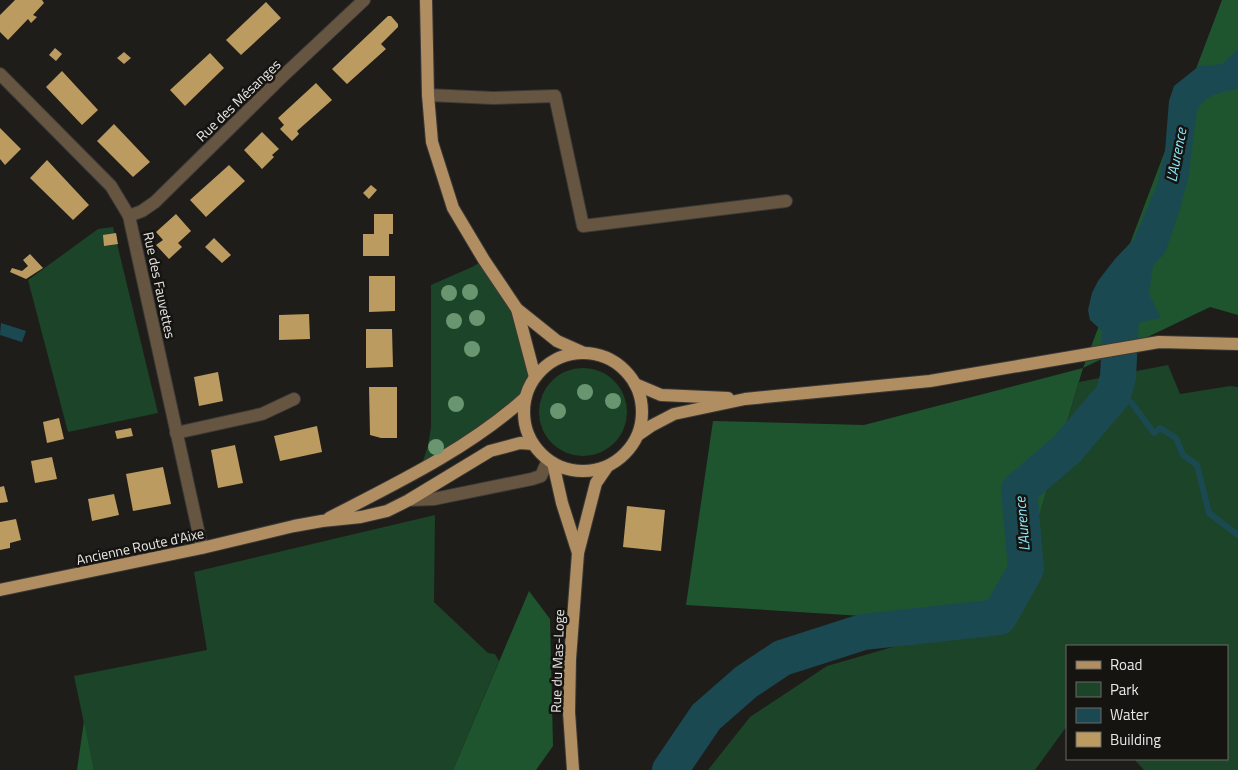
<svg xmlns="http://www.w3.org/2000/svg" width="1238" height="770" font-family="'Titillium Web',sans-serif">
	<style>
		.green { fill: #1c4428 }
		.forest { fill: #1e552f }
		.water { fill: #1b4952 }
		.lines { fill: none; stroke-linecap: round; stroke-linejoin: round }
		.stream { stroke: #1b4952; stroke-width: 6 }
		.river { stroke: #1b4952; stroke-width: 36 }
		.building { fill: #bc9b61 }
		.minor-casing { stroke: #3b3937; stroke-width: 14 }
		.major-casing { stroke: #3b3937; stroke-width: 14 }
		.minor { stroke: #665541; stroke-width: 12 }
		.major { stroke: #b18e62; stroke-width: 12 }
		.tree { fill: #699571 }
		.labels { text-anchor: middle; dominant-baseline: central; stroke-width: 5; stroke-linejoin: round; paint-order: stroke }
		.street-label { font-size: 14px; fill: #eae8e6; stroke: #151411 }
		.water-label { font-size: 15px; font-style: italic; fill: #8ae8fb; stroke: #151411 }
	</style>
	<rect width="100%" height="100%" fill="#1e1d1a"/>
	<!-- green -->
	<g class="green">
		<path d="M 113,227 L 158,413 L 68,432 L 28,280 L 98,229 Z"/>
		<path d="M 484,260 L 517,309 L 535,377 L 525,398 L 420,470 L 428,446 L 431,427 L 431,285 L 472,267 Z"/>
		<path d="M 1168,365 L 1180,394 L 1230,386 L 1238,387 L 1238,770 L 1144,770 L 1134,759 L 1227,759 L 1227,646 L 1067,646 L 1067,726 L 1035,770 L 708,770 L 750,717 L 827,666 L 917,640 L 1007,625 L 1079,382 Z"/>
		<circle cx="583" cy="412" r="44"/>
		<path d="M 435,515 L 434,602 L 488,653 L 495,654 L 499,661 L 453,770 L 94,770 L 74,676 L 207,650 L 194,572 Z"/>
	</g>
	<!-- forest -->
	<g class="forest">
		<path d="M 1222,0 L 1238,0 L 1238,315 L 1210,307 L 1083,368 L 1007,625 L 686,605 L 713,421 L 864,425 L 1083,368 Z"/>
		<path d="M 529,591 L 550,619 L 553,746 L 536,770 L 453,770 Z"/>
		<path d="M 84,721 L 94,770 L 77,770 Z"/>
	</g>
	<!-- water -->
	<g class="water">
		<path d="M 1238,49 L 1238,89 C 1220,93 1206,93 1197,111 L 1188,179 L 1179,212 L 1165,253 L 1153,266 L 1149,294 L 1161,318 L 1101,330 L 1090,320 L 1088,310 L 1092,293 L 1098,281 L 1115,259 L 1134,239 L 1157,185 L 1165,151 L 1169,101 L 1174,86 L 1199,66 L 1222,64 Z"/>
		<path d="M 1,323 L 26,331 L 22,342 L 0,335 Z"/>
	</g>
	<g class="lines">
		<!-- stream -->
		<path class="stream" d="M 1113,395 L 1131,402 L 1154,433 L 1160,428 L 1176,438 L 1183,455 L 1197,465 L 1209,513 L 1238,535"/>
		<!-- river -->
		<path class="river" d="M 670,770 L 706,717 L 746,682 L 782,658 L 863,632 L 999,617 L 1026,569 L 1019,490 L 1067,449 L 1113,395 L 1118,377 L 1121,319 L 1126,286 L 1130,279"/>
	</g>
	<!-- building -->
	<g class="building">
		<path d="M 15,0 L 42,0 L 44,3 L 33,15 L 37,17 L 31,23 L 28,19 L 8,40 L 0,32 L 0,15 Z"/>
		<path d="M 266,2 L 281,18 L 241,55 L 226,40 Z"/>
		<path d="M 388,16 L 391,16 L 398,24 L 398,27 L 381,44 L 386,49 L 347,84 L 332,69 Z"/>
		<path d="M 55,48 L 62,54 L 56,61 L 49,55 Z"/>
		<path d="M 124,52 L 131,58 L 124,64 L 117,58 Z"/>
		<path d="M 210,53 L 224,68 L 185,106 L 170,90 Z"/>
		<path d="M 62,71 L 98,110 L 82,125 L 46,87 Z"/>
		<path d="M 316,83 L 332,100 L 297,131 L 299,134 L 292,141 L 280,129 L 284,125 L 278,118 Z"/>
		<path d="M 114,124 L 150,162 L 133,177 L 97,141 Z"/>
		<path d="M 0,128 L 21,149 L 5,165 L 0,159 Z"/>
		<path d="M 262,132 L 279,149 L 272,155 L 274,157 L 262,169 L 244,150 Z"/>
		<path d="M 47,160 L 89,205 L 73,220 L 30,178 Z"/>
		<path d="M 229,165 L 245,181 L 206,217 L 190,200 Z"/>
		<path d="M 371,185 L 377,190 L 369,199 L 363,193 Z"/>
		<path d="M 176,214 L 191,231 L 178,243 L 182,247 L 169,259 L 156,245 L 163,240 L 156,232 Z"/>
		<path d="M 374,214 L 393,214 L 393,234 L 389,234 L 389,256 L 363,256 L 363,234 L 374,234 Z"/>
		<path d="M 116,233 L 118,244 L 104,246 L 103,235 Z"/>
		<path d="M 214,238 L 231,255 L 222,263 L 205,247 Z"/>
		<path d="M 30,254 L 43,268 L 26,279 L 10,272 L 12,268 L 22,271 L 28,266 L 23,260 Z"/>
		<path d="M 369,276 L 395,276 L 395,311 L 369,312 Z"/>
		<path d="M 309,314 L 310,339 L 279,340 L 279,315 Z"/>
		<path d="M 366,329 L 392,329 L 393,367 L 366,368 Z"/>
		<path d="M 218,372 L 223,401 L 199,406 L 194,377 Z"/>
		<path d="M 369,387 L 397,387 L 397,438 L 381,438 L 370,435 Z"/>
		<path d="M 59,418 L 64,439 L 47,443 L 43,422 Z"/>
		<path d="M 317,426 L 322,452 L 280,461 L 274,436 Z"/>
		<path d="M 131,428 L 133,436 L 117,439 L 115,431 Z"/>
		<path d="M 235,445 L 243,483 L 218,488 L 211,450 Z"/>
		<path d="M 52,457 L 57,479 L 35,483 L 31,461 Z"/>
		<path d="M 163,467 L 171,504 L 133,511 L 126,474 Z"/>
		<path d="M 4,486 L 8,502 L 0,503 L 0,487 Z"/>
		<path d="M 114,494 L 119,515 L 92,521 L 88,499 Z"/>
		<path d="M 627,506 L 665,510 L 661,551 L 623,547 Z"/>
		<path d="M 16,519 L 21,540 L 10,543 L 10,548 L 0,550 L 0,522 Z"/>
	</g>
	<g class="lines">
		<!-- minor casing -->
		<g class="minor-casing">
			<g id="minor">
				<path d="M 0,74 L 111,186 L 129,216 L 202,548"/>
				<path d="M 428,95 L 493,98 L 555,96 L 583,226 L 786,201"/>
				<path d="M 129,216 L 142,211 L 155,202 L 283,76 L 364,0"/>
				<path d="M 176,433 L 262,414 L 294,399"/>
				<path d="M 409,500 L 434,499 L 532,479 L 541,476 L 548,460"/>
			</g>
		</g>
		<!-- major casing -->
		<g class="major-casing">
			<g id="major">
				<path d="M 426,0 L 428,95 L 432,142 L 453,208 L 484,260 L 517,309 L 557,341 L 584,353"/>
				<path d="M 517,309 L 535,377"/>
				<circle cx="583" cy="412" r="59"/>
				<path d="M 635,384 L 661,395 L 728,398"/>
				<path d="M 638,435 L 651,426 L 674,414 L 745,399 L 930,381 L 1159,342 L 1238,344"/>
				<path d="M 553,463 L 562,503 L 578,553"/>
				<path d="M 329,518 C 397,483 468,449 525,398"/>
				<path d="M 0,590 L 202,548 L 294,526 L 322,521 L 361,517 L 387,511 L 409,500 L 490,451 L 520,443 L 533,444"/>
				<path d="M 573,770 L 569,712 L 570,659 L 578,553 L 596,483 L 607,467"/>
			</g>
		</g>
		<!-- minor -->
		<use href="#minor" class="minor"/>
		<!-- major -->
		<use href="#major" class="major"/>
	</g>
	<!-- trees -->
	<g class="tree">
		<circle cx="470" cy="292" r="8"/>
		<circle cx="449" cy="293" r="8"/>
		<circle cx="477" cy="318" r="8"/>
		<circle cx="454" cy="321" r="8"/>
		<circle cx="472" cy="349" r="8"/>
		<circle cx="585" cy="392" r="8"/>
		<circle cx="613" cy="401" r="8"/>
		<circle cx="456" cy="404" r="8"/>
		<circle cx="558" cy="411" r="8"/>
		<circle cx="436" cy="447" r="8"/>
	</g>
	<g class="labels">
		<!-- street labels -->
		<g class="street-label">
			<text transform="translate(238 100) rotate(-44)">Rue des Mésanges</text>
			<text transform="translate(160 285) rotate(78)">Rue des Fauvettes</text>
			<text transform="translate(140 546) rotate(-12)">Ancienne Route d'Aixe</text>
			<text transform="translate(557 661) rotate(-88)">Rue du Mas-Loge</text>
		</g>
		<!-- water labels -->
		<g class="water-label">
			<text transform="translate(1176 155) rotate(-79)">L'Aurence</text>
			<text transform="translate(1022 524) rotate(-95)">L'Aurence</text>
		</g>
	</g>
	<!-- legend -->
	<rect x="1066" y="645" width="162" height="115" fill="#151411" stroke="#6a6966"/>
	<rect x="1076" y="661" width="25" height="8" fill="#b18e62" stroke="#6a6966"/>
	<text x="1110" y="670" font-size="15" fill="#eae8e6">Road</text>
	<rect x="1076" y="682" width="25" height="15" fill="#1c4428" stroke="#6a6966"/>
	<text x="1110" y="695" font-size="15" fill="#eae8e6">Park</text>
	<rect x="1076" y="708" width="25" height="15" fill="#1b4952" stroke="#6a6966"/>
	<text x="1110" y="720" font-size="15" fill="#eae8e6">Water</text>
	<rect x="1076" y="732" width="25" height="15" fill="#bc9b61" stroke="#6a6966"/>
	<text x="1110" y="745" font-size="15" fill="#eae8e6">Building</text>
</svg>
